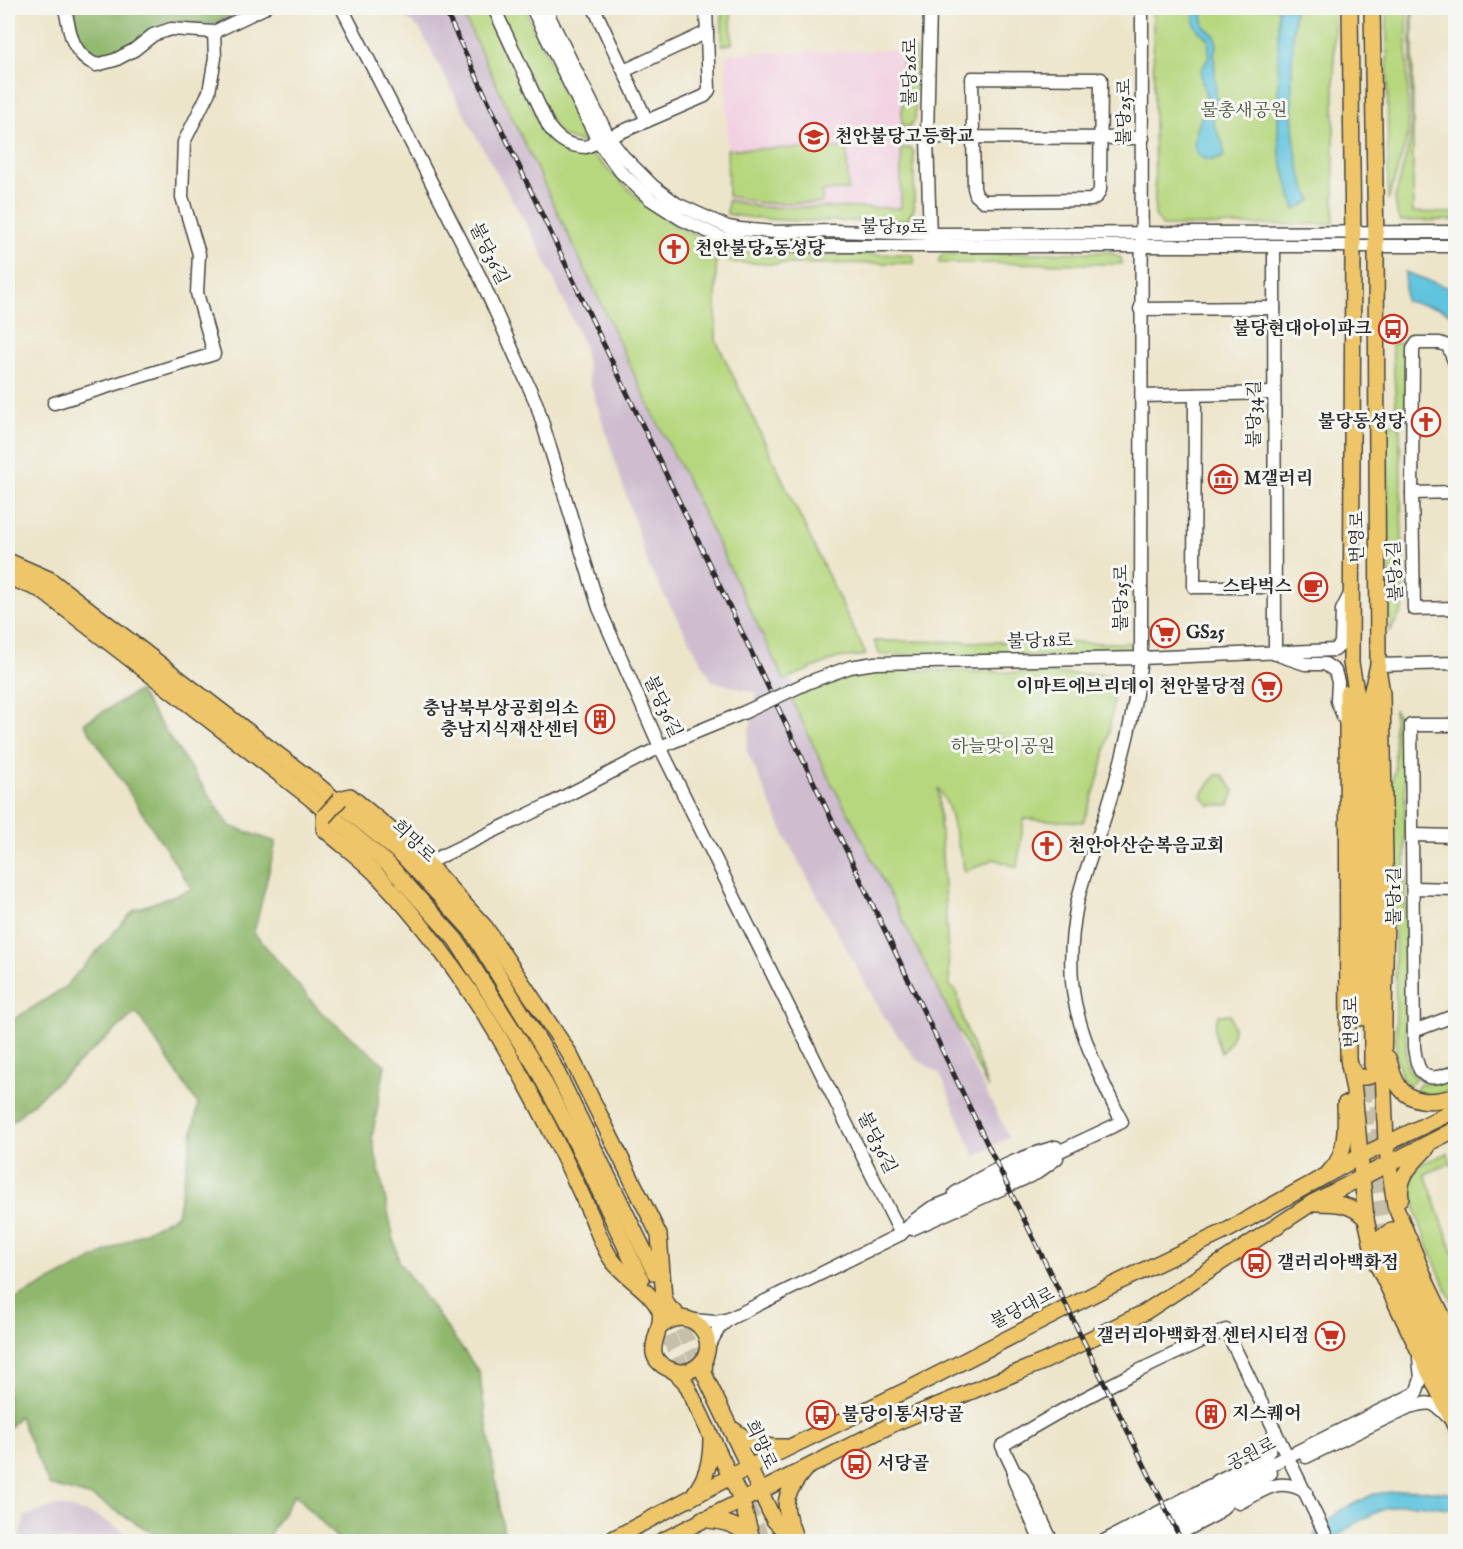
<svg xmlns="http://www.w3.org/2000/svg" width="1463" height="1549" font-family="'IM FELL English','Noto Serif KR',serif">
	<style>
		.built { fill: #f2cfe1 }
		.industrial { fill: #cfbdcf }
		.green { fill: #b6d77e; stroke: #708154; stroke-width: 1.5 }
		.forest { fill: #90b86d; stroke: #5e724c; stroke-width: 1.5 }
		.water { fill: #60c4de; stroke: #467884; stroke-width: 1.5 }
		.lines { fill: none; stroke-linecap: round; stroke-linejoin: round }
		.major-tunnel { stroke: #c6c0aa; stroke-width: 15; stroke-dasharray: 15 8; stroke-linecap: butt }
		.minor-casing { stroke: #484743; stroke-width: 15 }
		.major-casing { stroke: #484743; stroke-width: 18 }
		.minor { stroke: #fff; stroke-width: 12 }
		.major { stroke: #eec569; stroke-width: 15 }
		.rail-casing { stroke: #2b2b2b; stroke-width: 5 }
		.rail { stroke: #f6f6f2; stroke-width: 3; stroke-dasharray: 9; stroke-linecap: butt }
		.minor-bridge-casing { stroke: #484743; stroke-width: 15; stroke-linecap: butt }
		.major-bridge-casing { stroke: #484743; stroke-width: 18; stroke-linecap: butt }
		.minor-bridge { stroke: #fff; stroke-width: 12 }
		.major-bridge { stroke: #eec569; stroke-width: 15 }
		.labels { text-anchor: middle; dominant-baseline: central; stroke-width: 6; stroke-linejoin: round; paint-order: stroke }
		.street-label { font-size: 18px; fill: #2b2b2b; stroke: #f6f6f2 }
		.park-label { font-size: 18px; fill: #4e5640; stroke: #f6f6f2 }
		.poi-label { font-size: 18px; font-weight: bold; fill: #2b2b2b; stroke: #f6f6f2; text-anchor: start }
	</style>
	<rect width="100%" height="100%" fill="#f6f6f2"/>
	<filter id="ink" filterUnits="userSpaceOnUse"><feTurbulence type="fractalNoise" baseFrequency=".0167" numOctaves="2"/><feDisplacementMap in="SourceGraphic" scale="12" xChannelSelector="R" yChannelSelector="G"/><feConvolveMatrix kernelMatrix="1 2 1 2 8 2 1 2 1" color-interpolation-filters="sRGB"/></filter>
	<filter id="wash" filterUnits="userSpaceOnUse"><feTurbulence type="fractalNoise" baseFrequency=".008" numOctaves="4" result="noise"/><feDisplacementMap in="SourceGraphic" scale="24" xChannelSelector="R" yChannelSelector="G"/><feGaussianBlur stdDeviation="1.35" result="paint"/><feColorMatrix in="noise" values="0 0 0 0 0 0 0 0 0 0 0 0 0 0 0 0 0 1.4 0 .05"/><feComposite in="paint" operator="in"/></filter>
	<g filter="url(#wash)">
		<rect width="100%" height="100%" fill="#ede5ca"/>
		<!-- built -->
		<path class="built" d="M 902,50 L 901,208 L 759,207 L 728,200 L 726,53 Z"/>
		<!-- industrial -->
		<g class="industrial">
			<path d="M 393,8 L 469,8 L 800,648 L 776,670 L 809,694 L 934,914 L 960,1040 L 1009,1137 L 975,1157 L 940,1074 L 916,1059 L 885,1019 L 789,844 L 746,749 L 757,693 L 712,681 L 649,567 L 590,383 L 583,343 L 538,245 L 478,140 L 420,29 Z"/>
			<path d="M 55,1506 L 61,1506 L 96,1516 L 129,1534 L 136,1541 L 19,1541 L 25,1516 Z"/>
		</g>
		<!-- green -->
		<g class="green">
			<path d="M 460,8 L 485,8 L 546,137 L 560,147 L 575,152 L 592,154 L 643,203 L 675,225 L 716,246 L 716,340 L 866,655 L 837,658 L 784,680 L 689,484 L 647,402 L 595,291 Z"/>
			<path d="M 494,8 L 524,8 L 547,55 L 585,142 L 579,142 L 558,134 Z"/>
			<path d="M 722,8 L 731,8 L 732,44 L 722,45 Z"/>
			<path d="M 1153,8 L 1334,8 L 1334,224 L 1162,226 L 1155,215 Z"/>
			<path d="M 1387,8 L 1407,8 L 1408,136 L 1388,200 Z"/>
			<path d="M 1411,8 L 1413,8 L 1413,212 L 1455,213 L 1455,220 L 1400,221 L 1397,214 L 1395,198 L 1411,137 Z"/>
			<path d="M 902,50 L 916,50 L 915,120 L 909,127 L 902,127 Z"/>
			<path d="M 847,148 L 848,190 L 822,191 L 822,203 L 760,203 L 728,196 L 727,149 Z"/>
			<path d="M 901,148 L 911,148 L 914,152 L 914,209 L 907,220 C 847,220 786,225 727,214 L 728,200 L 759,207 L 901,208 Z"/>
			<path d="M 729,250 L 777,256 L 910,254 L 914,257 L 914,263 L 770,264 L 729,262 Z"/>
			<path d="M 1110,252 L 1121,258 L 1122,264 L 939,263 L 939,258 L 943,254 Z"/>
			<path d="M 1405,342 L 1407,344 L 1406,421 L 1397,421 L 1392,344 Z"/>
			<path d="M 1393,423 L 1398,425 L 1400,430 L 1403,609 L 1390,631 L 1387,431 Z"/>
			<path d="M 874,641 L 1121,643 L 1131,642 L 1130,653 L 1126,657 L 880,655 Z"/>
			<path d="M 876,669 L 1116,675 C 1111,730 1104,771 1083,822 L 1024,819 L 1017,867 L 994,859 L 965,872 L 948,806 L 938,788 L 950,986 L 957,992 L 963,1020 L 988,1088 L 852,820 L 830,781 L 791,698 L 840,680 Z"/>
			<path d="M 1394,710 L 1402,721 L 1405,732 L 1406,1057 L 1407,1066 L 1416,1078 L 1410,1086 L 1402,1079 L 1396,1054 L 1395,936 L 1391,913 L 1389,791 L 1395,770 Z"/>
			<path d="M 1216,775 L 1223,775 L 1234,791 L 1229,805 L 1209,805 L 1201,795 Z"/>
			<path d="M 1219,1015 L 1230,1015 C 1236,1030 1233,1042 1221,1053 C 1216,1038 1211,1030 1219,1015 Z"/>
			<path d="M 1455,1078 L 1455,1089 L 1432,1096 L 1415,1091 L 1420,1084 L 1423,1083 L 1439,1083 Z"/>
			<path d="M 1448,1153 L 1451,1163 L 1425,1174 L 1455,1258 L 1455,1308 C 1445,1283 1394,1186 1419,1166 C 1426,1160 1440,1157 1448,1153 Z"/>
		</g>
		<!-- forest -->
		<g class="forest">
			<path d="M 73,8 L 247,8 L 212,24 L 167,21 L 124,51 L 98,58 C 69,40 81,36 73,8 Z"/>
			<path d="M 138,691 L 230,826 L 276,842 L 254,933 L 321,1012 L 385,1065 L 372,1138 L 399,1262 L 479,1372 L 505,1541 L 337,1541 L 335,1536 L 295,1494 L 265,1541 L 159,1541 L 161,1538 L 95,1498 L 49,1485 L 19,1416 L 8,1429 L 8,1303 L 177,1215 L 198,1104 L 136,1012 L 8,1125 L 8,1023 L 64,988 L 134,910 L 192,889 L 84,723 Z"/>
		</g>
		<!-- water -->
		<g class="water">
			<path d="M 1197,8 L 1201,8 L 1204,26 L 1215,36 L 1217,44 L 1214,54 L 1217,105 L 1213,122 C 1216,134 1228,145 1223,157 C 1218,160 1212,161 1205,159 C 1181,151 1205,115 1206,101 C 1207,90 1198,79 1202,69 C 1202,66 1205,64 1207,61 C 1210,55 1209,46 1208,38 C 1196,31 1189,21 1197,8 Z"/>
			<path d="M 1278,8 L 1294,8 C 1293,61 1284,155 1312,200 L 1295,210 L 1280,156 L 1278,134 Z"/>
			<path d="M 1405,272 L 1455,290 L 1455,316 L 1441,309 L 1405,301 Z"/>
			<path d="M 1416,1489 L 1455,1494 L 1455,1509 C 1439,1507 1420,1503 1404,1504 C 1382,1507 1348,1525 1334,1541 L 1311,1542 L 1318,1529 L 1341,1510 L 1374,1494 Z"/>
		</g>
	</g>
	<g filter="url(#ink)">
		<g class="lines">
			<!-- major-tunnel -->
			<g class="major-tunnel">
				<path d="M 1362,1064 L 1368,1146 L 1387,1245"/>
				<path d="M 1374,1083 L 1380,1148"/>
				<path d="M 672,1308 L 704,1376"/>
				<path d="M 658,1315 L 690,1383"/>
				<path d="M 747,1505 L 764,1542"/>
			</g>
			<!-- minor casing -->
			<g class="minor-casing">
				<g id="minor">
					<path d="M 65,8 C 70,33 71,53 96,65 L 115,60 L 134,50 L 153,35 L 171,29 L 214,32 L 264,8"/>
					<path d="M 342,8 L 481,279 L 537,405 L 599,608 L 660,747 L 901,1234 L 729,1319"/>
					<path d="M 494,8 L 549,127 C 559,141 569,146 586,147 L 705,96 L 709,90 L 706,8"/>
					<path d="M 532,8 L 599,143 L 621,172 L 650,199 L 681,219 L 722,238 L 770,246 L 1456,246"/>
					<path d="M 545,8 L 609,138 L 623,156 L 653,186 L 677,204 L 728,227 L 740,229 L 774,232 L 834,231 L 930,234 L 1456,232"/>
					<path d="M 594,8 L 647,121"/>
					<path d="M 624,71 L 707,32"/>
					<path d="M 972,78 L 1101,79 L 1100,190 L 1097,196 L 1091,200 L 983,201 L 976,195 L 974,188 Z"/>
					<path d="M 927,137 L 1143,138"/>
					<path d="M 930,240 L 927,137 L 930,8"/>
					<path d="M 1274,246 L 1275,654"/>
					<path d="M 1140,309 L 1274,308"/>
					<path d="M 1456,366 L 1448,346 L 1440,343 L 1417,343 L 1413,349 L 1412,493 L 1414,609 L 1456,608"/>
					<path d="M 1195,395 L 1194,587 L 1274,587"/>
					<path d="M 1142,396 L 1273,393"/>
					<path d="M 54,403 L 214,354 L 197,293 L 199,254 L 182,197 L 184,142 L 209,92 L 215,58 L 214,32"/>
					<path d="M 1412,493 L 1456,492"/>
					<path d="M 1281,656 L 1305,664 L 1325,664 L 1335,671 L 1338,682 L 1337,701 L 1345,721"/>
					<path d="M 1378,665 L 1456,663"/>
					<path d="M 809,682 L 850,667 L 875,663 L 1141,658 L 1335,650 L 1341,644 L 1342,610 L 1351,592"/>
					<path d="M 1456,725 L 1411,725 L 1414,1047 C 1418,1078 1426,1084 1456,1071"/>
					<path d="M 1413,835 L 1456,836"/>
					<path d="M 427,863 L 550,804 L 660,747 L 745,712"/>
					<path d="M 1413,888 L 1456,889"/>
					<path d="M 1414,1031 L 1456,1015"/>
					<path d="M 955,1193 C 987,1173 1020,1156 1056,1147"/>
					<path d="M 912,1229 L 1037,1173 L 1057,1158"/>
					<path d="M 901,1234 L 916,1219 L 931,1208 L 979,1189 L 1122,1122 C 1103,1083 1084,1045 1075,1003 C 1069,972 1071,936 1077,904 C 1083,873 1097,843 1106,813 C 1122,761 1135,713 1141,658 L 1142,8"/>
					<path d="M 691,1320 L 716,1322 L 729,1319 L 719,1328 L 707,1349"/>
					<path d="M 1306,1457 L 1409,1407 C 1430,1401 1433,1401 1448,1417"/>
					<path d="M 1014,1471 L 1014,1480 L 1041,1542"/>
					<path d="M 1217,1481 L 1265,1457 L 1269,1451 L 1275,1430"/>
					<path d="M 1239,1503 C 1264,1491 1278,1475 1306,1492"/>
					<path d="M 1052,1542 L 1022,1477 L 1014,1471 L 1002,1446 C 1073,1401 1149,1365 1226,1330 L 1329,1542"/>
					<path d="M 1102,1542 L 1209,1486 L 1227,1481"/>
					<path d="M 1118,1542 L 1200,1499 L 1269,1468 L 1272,1464 L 1416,1393 L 1421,1379 L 1419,1358"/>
					<path d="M 1139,1542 L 1234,1492"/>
					<path d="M 1163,1542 L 1215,1515 L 1233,1498 L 1271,1473"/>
				</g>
			</g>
			<!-- major casing -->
			<g class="major-casing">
				<g id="major">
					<path d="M 1350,8 L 1353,245 L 1351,663 L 1357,696 L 1361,1018"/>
					<path d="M 8,561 L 49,579 L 315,783 L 403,856 L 471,930 L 553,1064 L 655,1273"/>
					<path d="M 8,577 L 41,590 L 309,797 L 389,865 L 456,940 L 536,1067 L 585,1160 L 641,1280"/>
					<path d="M 1379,674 L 1382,693 L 1386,913 L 1383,1070 L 1386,1144 L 1395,1205 L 1428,1286 L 1456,1344"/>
					<path d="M 1347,693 L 1348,1059 L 1354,1091 L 1366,1219 L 1375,1260 L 1456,1428"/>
					<path d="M 340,799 L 350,796 L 415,850 L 485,927 L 569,1053 L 659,1235 L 664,1298 L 669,1308 L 675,1312"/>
					<path d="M 324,817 L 324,829 C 342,845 363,860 379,877 C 471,974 536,1094 591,1215 C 597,1229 603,1248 612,1260 C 625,1278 649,1289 659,1309 C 668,1328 636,1354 669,1369 C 677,1373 687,1373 695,1368 C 727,1347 692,1296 658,1329"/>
					<path d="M 1388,1058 C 1391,1065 1392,1074 1396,1081 C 1407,1105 1434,1103 1456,1096"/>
					<path d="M 1349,1065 L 1356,1076 C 1371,1080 1378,1074 1383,1060"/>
					<path d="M 1372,1065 L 1371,694 L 1378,665 L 1376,245 L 1372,8"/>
					<path d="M 1329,1172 C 1347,1156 1346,1126 1345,1104"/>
					<path d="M 1401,1198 C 1397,1176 1413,1163 1427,1148"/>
					<path d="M 1312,1203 C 1333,1203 1351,1202 1366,1219"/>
					<path d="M 1397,1243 L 1410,1280 L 1456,1373"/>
					<path d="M 1372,1244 L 1392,1230 L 1402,1231 L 1409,1239"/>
					<path d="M 1387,1247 L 1400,1283 L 1456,1401"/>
					<path d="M 705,1357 L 704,1373 L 707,1380 L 774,1520 L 795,1542"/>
					<path d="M 674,1371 L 685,1382 L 689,1390 L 741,1499 L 753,1542"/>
					<path d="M 734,1430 C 750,1443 764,1448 786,1447"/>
					<path d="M 694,1494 C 707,1477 711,1461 711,1439"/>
					<path d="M 702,1519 C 725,1522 735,1523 752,1539"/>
					<path d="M 796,1540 C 783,1504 780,1500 805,1469"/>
					<path d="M 607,1542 L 749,1467 L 915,1386 L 1100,1291 L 1228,1230 L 1359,1157 L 1456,1110"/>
					<path d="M 660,1542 L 897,1422 L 1045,1361 L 1145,1312 L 1312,1203 L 1456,1129"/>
					<path d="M 772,1542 L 784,1538 L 792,1538"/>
				</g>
			</g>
			<!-- minor -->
			<use href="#minor" class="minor"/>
			<!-- major -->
			<use href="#major" class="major"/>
			<!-- rail casing -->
			<g class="rail-casing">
				<path id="rail" d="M 444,8 L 594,324 L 993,1156 L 1182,1542"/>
			</g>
			<!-- rail -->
			<use href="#rail" class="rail"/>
			<!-- minor-bridge casing -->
			<g class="minor-bridge-casing">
				<path id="minor-bridge" d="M 745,712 L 809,682"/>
			</g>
			<!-- major-bridge casing -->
			<g class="major-bridge-casing">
				<path id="major-bridge" d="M 324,817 L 340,799"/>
			</g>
			<!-- minor-bridge -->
			<use href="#minor-bridge" class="minor-bridge"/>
			<!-- major-bridge -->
			<use href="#major-bridge" class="major-bridge"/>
		</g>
	</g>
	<!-- icons -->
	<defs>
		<g id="school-ring" transform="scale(1.5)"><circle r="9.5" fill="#f6f6f2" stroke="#c8321e" stroke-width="1.5"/><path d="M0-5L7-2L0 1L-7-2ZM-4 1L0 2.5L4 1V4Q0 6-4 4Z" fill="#c8321e"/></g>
		<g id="church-ring" transform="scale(1.5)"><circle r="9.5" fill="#f6f6f2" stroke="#c8321e" stroke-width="1.5"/><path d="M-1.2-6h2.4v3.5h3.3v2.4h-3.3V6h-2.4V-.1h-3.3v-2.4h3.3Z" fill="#c8321e"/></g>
		<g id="bus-ring" transform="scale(1.5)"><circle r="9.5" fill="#f6f6f2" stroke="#c8321e" stroke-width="1.5"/><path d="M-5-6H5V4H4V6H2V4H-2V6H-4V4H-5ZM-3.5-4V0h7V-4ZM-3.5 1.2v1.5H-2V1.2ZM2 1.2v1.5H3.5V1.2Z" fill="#c8321e"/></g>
		<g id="museum-ring" transform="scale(1.5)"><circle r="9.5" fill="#f6f6f2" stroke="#c8321e" stroke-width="1.5"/><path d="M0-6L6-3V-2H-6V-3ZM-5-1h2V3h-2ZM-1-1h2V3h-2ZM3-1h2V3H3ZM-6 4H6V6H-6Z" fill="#c8321e"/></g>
		<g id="cafe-ring" transform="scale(1.5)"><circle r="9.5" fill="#f6f6f2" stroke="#c8321e" stroke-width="1.5"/><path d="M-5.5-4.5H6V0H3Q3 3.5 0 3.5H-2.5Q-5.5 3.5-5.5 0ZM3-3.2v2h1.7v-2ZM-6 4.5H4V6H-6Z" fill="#c8321e"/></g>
		<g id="supermarket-ring" transform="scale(1.5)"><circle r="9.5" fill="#f6f6f2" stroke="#c8321e" stroke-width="1.5"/><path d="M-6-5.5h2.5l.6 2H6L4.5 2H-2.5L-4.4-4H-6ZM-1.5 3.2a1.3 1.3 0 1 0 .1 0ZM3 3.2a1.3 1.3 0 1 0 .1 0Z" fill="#c8321e"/></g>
		<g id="building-ring" transform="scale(1.5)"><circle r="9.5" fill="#f6f6f2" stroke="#c8321e" stroke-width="1.5"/><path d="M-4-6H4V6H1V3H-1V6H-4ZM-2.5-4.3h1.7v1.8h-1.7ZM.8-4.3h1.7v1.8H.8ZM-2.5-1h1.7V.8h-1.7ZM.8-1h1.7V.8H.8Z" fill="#c8321e"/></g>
	</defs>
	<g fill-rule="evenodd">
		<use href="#school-ring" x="814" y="137"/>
		<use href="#church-ring" x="674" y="249"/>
		<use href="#bus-ring" x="1393" y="329"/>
		<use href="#church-ring" x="1426" y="422"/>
		<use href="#museum-ring" x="1223" y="479"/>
		<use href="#cafe-ring" x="1313" y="587"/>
		<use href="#supermarket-ring" x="1165" y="633"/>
		<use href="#supermarket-ring" x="1267" y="687"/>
		<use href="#building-ring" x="600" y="719"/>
		<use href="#church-ring" x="1047" y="846"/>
		<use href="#bus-ring" x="1256" y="1263"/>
		<use href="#supermarket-ring" x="1330" y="1336"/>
		<use href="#building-ring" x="1211" y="1414"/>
		<use href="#bus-ring" x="821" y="1415"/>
		<use href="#bus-ring" x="856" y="1464"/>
	</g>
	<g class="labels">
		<!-- street labels -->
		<g class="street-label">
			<text transform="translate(911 72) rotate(-89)">불당26로</text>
			<text transform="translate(1125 112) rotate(-90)">불당25로</text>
			<text transform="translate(894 228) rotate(1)">불당19로</text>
			<text transform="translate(488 254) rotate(64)">불당36길</text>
			<text transform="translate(1255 414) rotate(-90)">불당34길</text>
			<text transform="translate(1358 537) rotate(-90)">번영로</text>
			<text transform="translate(1396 571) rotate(-93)">불당2길</text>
			<text transform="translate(1122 598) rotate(-90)">불당25로</text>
			<text transform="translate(1040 642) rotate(-1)">불당18로</text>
			<text transform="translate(662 707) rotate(65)">불당36길</text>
			<text transform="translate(413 842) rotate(44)">희망로</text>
			<text transform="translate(1395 896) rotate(-90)">불당1길</text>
			<text transform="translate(1352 1022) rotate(-90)">번영로</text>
			<text transform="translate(876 1143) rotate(64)">불당36길</text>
			<text transform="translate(1023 1309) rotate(-27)">불당대로</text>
			<text transform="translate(760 1445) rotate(65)">희망로</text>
			<text transform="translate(1252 1455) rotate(-27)">공원로</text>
		</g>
		<!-- park labels -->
		<g class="park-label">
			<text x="1244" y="111">물총새공원</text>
			<text x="1003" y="747">하늘맞이공원</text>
		</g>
		<!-- poi labels -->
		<g class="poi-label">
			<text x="835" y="137">천안불당고등학교</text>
			<text x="695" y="249">천안불당2동성당</text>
			<text x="1372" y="329" text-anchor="end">불당현대아이파크</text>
			<text x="1405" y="422" text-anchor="end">불당동성당</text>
			<text x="1244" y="479">M갤러리</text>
			<text x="1292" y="587" text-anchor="end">스타벅스</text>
			<text x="1186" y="633">GS25</text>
			<text x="1246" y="687" text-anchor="end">이마트에브리데이 천안불당점</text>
			<text x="579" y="709" text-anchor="end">충남북부상공회의소<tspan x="579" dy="21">충남지식재산센터</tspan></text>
			<text x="1068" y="846">천안아산순복음교회</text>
			<text x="1277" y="1263">갤러리아백화점</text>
			<text x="1309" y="1336" text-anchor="end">갤러리아백화점 센터시티점</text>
			<text x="1232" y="1414">지스퀘어</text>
			<text x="842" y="1415">불당이통서당골</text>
			<text x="877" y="1464">서당골</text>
		</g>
	</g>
	<!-- margin -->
	<rect width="1463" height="1549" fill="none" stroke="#f6f6f2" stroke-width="30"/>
</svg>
